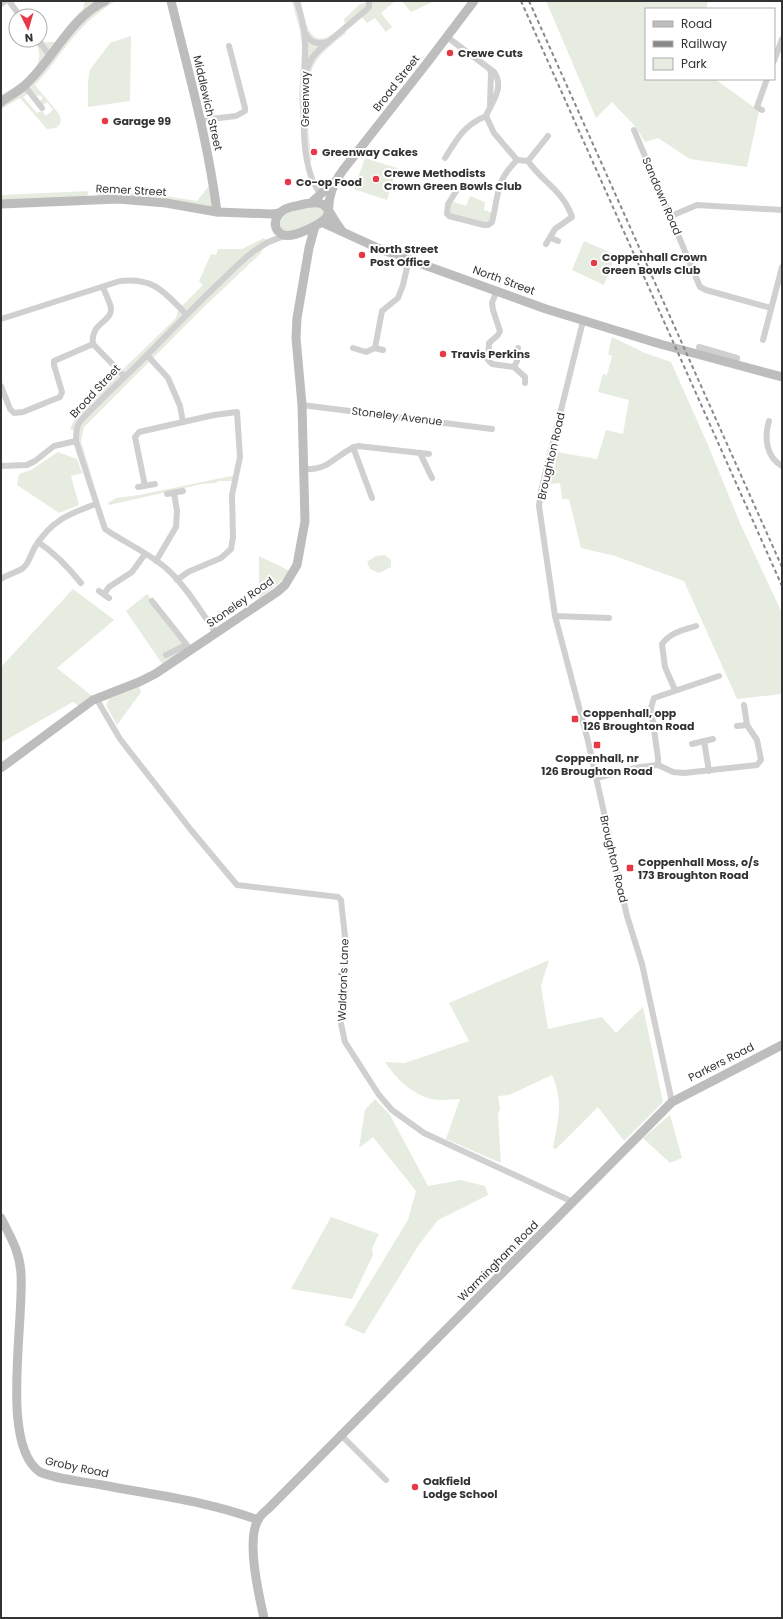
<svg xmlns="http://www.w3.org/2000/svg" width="783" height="1619" font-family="Poppins,sans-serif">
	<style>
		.green { fill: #e6ecdf; fill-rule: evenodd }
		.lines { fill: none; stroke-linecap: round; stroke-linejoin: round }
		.street { stroke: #d0d0d0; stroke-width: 6 }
		.secondary { stroke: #bdbdbd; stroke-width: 9 }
		.rail { stroke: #888; stroke-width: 2; stroke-dasharray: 4 3; stroke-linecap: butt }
		.poi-dot { fill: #e63946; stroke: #fff; stroke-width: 1.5 }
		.labels { text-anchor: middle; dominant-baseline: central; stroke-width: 4; stroke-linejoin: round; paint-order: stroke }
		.poi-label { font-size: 11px; font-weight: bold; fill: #333; stroke: #fff; text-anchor: start }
		.street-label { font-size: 11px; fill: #333; stroke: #fff }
	</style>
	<rect width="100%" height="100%" fill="#fff"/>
	<!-- green -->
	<g class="green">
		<path d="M 85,1 L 116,1 C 99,11 85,23 72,39 C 59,54 49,71 35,85 L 59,114 C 62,120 61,124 56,128 L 47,129 L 20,98 L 1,109 L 1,95 C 16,86 46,70 38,48 C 37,45 34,42 32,40 L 40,40 L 40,36 L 44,42 L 55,42 L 72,20 L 83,9 ZM 32,91 L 37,96 L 40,95 L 43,98 L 38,103 L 41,106 L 47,102 L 53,110 L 46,116 L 42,111 L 37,113 L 23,97 Z"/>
		<path d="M 292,1 L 301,1 C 304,14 307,46 327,37 C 334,34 340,28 345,24 L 344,19 L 360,4 L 375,1 L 395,1 L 381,13 L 392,27 L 386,32 L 375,18 L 367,23 L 361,16 L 344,30 L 346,33 C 335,42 322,51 315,63 C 302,83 309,137 312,161 L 304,159 L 303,157 L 299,95 L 302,47 L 300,31 Z"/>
		<path d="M 402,1 L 435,1 L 411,12 Z"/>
		<path d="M 546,1 L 708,1 L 706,9 L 646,9 L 646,79 L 715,79 L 759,111 L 747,167 L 690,159 L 658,138 L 645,142 L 636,127 L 612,102 L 596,118 Z"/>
		<path d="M 131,36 L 130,101 L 88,107 L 88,81 L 90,70 L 110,43 Z"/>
		<path d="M 365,158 L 397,168 L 387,200 L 354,189 Z"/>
		<path d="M 208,187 L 214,187 L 217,212 L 100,199 L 96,192 L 152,194 L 197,201 Z"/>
		<path d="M 89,191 L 85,200 L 1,204 L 1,195 Z"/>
		<path d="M 470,196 L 485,202 L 484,210 L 490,212 L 493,217 L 488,225 L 449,216 L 448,204 L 454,202 L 466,206 Z"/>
		<path d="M 320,201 L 328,215 L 290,236 L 275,225 L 280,213 Z"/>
		<path d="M 264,238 L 268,241 L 260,254 L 205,306 L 84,427 L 81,441 L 98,498 L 76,432 L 70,429 L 77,414 L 176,318 L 179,306 L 183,305 L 203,285 L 199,281 L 211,254 L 216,255 L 218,249 L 242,249 Z"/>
		<path d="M 584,241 L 616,255 L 604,285 L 572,270 Z"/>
		<path d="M 612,337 L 645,353 L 671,362 L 708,445 L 740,523 L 782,613 L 782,694 L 737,699 L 684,581 L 615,556 L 581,548 L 569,499 L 562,499 L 560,483 L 550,484 L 557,452 L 597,459 L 606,430 L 623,434 L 629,400 L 598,392 L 603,374 L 607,375 L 612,356 L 608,354 Z"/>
		<path d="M 58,452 L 77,459 L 82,473 L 71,476 L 79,505 L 59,513 L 17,485 L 19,474 L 31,470 Z"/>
		<path d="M 236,475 L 234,481 L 218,481 L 216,483 L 202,484 L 109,505 L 108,503 L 116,498 L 139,495 Z"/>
		<path d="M 385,555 L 391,560 L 391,567 L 379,573 L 370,569 L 367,562 L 376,556 Z"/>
		<path d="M 259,556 L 290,571 L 279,583 L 259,599 Z"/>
		<path d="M 73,589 L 114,620 L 57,668 L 92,696 L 78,706 L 74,702 L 71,703 L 1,743 L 1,667 Z"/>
		<path d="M 147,594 L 191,650 L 163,665 L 126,611 Z"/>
		<path d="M 139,687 L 141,692 L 117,725 L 106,705 L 109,699 Z"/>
		<path d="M 549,960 L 541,986 L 548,1029 L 602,1017 L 616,1033 L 643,1007 L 663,1102 L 624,1141 L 598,1107 L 556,1149 L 553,1148 C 558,1121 564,1101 552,1075 L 509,1095 L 498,1096 L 500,1109 L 498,1115 L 501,1163 L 446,1139 L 460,1099 C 451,1099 440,1101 432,1099 C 413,1095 395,1078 385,1062 L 405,1063 L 469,1041 L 449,1003 Z"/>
		<path d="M 375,1099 L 390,1115 L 428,1186 L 461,1180 L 485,1186 L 488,1195 L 438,1220 L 418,1246 L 364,1334 L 344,1325 L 408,1220 L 416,1191 L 373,1137 L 359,1148 L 365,1110 Z"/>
		<path d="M 670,1115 L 682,1158 L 670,1163 L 643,1138 Z"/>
		<path d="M 331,1217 L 379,1234 L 372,1248 L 373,1255 L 352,1299 L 291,1289 Z"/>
	</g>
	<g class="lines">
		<!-- street -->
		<g class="street">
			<path d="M 9,1 L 20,16"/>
			<path d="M 297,1 C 300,14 305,27 305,40 C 307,79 294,164 321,194"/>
			<path d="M 1,4 L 5,1"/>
			<path d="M 306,34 C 311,44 319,44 328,42"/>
			<path d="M 447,37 L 494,72 C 505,88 492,101 486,116 L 494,133 L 517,160 L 528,161 C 542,182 563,190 572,217 L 555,229 L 546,244"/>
			<path d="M 38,40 L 50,56"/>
			<path d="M 774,61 L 782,39"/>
			<path d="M 490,69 L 491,73 L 490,104"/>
			<path d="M 306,71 L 312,58 L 319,50 L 366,10 L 369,7 L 369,1"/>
			<path d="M 24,85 L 42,108"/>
			<path d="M 762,110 L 757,107 L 767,79"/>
			<path d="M 202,120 L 236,116 L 245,111 L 245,108 L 229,46"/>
			<path d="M 634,130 L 700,287 L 706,290 L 771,308"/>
			<path d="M 445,158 C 457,139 464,125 486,116"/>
			<path d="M 528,161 L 548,136"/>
			<path d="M 457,190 L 448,204 L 447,214 L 449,216 L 484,225 L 488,225 L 492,222 C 499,194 495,182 517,160"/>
			<path d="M 671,216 L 697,205 L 782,210"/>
			<path d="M 551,238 L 558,241"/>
			<path d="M 497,290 L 492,303 L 493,310 L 500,331 L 498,335 L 489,343 L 488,360 L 492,364 L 514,367 L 525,377 L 525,383"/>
			<path d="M 1,319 L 120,281 C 155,278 163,291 186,314"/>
			<path d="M 583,321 L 541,491 L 539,506 L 555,616 L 588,741 L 627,916 L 642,964 L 672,1102"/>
			<path d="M 763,340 L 782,267"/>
			<path d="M 93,344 L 124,376"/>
			<path d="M 699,347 L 737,358 L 736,364"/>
			<path d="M 353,348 L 366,352 L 375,348 L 382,311 L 398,298 L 403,285 L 409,259"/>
			<path d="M 375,348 L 383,350"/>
			<path d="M 147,355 L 168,378 L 180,406 L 183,422"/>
			<path d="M 514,367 L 517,361 L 518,348"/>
			<path d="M 1,386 L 10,409 L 14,413 L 23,412 L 60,397 L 62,392 L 54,365 L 54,361 L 93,344 C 90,322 112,323 111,308 C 110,302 105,293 103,287"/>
			<path d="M 302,405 L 492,429"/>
			<path d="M 769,421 C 764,437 766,457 782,466"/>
			<path d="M 353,447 L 372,498"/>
			<path d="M 420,453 L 432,478"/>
			<path d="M 1,466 L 27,465 L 35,461 L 54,446 L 76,441"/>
			<path d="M 305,469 C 312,469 319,469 326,465 C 337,459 346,449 358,446 L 429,454"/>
			<path d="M 145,486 L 135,437 L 139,432 L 214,415 L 237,412 L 240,457 L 232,495 L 233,537 L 231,549 L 221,558 L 188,572 L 177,580"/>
			<path d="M 138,487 L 155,484"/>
			<path d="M 167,494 L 183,491"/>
			<path d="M 38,542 C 55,553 68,567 81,583"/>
			<path d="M 156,561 L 176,527 L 177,511 L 174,493"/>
			<path d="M 1,579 C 8,574 16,573 23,568 C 29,564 31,553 35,547 C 51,521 68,514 96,504"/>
			<path d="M 99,591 L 109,598"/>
			<path d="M 104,594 L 109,587 L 132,572 L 145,554"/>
			<path d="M 152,601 L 191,650"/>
			<path d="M 555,616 L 609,618"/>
			<path d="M 216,633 C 202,613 185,585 167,569 C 149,553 125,543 105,529 L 76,441 C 76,435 76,428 79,423 C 84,416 92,409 98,403 C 114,386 132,371 148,354 C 172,330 195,306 219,283 C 239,264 257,243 285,236"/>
			<path d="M 166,655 L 186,645"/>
			<path d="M 675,690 L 665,667 L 662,644 C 671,632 683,630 696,626"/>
			<path d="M 96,698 L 120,739 L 191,830 L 237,885 L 338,897 L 341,900 L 346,946 L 341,1024 L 345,1042 L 379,1095 L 392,1110 L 424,1133 L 573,1202"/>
			<path d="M 737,726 L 747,725"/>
			<path d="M 704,741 L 709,771"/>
			<path d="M 692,744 L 713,739"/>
			<path d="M 658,765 L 658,758 L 651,708 L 654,698 L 719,676"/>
			<path d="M 596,778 L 640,767 L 658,765 L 673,772 L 684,773 L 757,765 L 761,760 L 757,740 L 747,725 L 744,705"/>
			<path d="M 340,1434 L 386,1480"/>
		</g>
		<!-- secondary -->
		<g class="secondary">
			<path d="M 171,1 C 188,71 208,140 217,212"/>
			<path d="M 1,102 C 8,97 17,92 24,86 C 53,60 69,19 105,1"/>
			<path d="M 313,201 L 334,182"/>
			<path d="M 1,204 L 118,199 L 166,203 L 217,212 L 272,214 L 280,213"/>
			<path d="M 321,222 L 380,249 L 546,309 L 660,344 L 782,377"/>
			<path d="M 342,231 C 323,207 332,197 296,206 C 289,207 282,209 278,215 C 275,220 274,225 277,230 C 279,232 281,235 284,235 C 293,238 320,225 326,218 C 330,213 328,204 330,197 C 332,188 337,178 343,170 L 427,63 L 474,1"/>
			<path d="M 1,768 L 93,700 L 139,682 L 155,674 L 277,592 L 285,585 L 297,565 L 305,521 L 302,405 L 296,338 L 297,318 L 309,248 L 315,226"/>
			<path d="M 1,1218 C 11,1238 20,1252 21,1274 C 24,1326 0,1445 40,1472 C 59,1480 82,1481 102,1485 C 154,1495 208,1501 258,1520"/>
			<path d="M 264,1618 C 259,1596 246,1541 258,1520 C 260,1516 264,1512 268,1509 L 672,1102 L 782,1045"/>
		</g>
		<!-- rail -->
		<g class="rail">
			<path d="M 521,1 L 782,586"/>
			<path d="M 529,1 L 782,567"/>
		</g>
	</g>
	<!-- markers -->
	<g class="poi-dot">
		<circle cx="450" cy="53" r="4"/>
		<circle cx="105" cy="121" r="4"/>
		<circle cx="314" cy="152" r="4"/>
		<circle cx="376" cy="179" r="4"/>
		<circle cx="288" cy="182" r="4"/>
		<circle cx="362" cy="255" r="4"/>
		<circle cx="594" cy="263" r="4"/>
		<circle cx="443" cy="354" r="4"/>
		<rect x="571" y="715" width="8" height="8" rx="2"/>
		<rect x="593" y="741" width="8" height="8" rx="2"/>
		<rect x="626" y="864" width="8" height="8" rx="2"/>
		<circle cx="415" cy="1487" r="4"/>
	</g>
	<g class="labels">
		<!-- poi labels -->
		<g class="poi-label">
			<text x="458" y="53">Crewe Cuts</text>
			<text x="113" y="121">Garage 99</text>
			<text x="322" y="152">Greenway Cakes</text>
			<text x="384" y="173">Crewe Methodists<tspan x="384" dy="13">Crown Green Bowls Club</tspan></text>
			<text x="296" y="182">Co-op Food</text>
			<text x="370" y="249">North Street<tspan x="370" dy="13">Post Office</tspan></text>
			<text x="602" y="257">Coppenhall Crown<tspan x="602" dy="13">Green Bowls Club</tspan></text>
			<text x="451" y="354">Travis Perkins</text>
			<text x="583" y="713">Coppenhall, opp<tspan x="583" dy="13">126 Broughton Road</tspan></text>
			<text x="597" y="758" text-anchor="middle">Coppenhall, nr<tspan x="597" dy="13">126 Broughton Road</tspan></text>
			<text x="638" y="862">Coppenhall Moss, o/s<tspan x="638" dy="13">173 Broughton Road</tspan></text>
			<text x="423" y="1481">Oakfield<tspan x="423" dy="13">Lodge School</tspan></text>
		</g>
		<!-- street labels -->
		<g class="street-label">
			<text transform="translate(396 83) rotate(-52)">Broad Street</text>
			<text transform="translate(305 99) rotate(-90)">Greenway</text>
			<text transform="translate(208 103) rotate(77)">Middlewich Street</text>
			<text transform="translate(131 190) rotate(3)">Remer Street</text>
			<text transform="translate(662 196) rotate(67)">Sandown Road</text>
			<text transform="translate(504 280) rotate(20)">North Street</text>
			<text transform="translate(95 391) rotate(-47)">Broad Street</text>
			<text transform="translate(397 416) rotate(7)">Stoneley Avenue</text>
			<text transform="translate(551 456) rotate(-77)">Broughton Road</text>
			<text transform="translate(240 602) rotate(-35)">Stoneley Road</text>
			<text transform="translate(614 859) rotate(77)">Broughton Road</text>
			<text transform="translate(343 980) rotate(-88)">Waldron's Lane</text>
			<text transform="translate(721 1062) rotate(-27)">Parkers Road</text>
			<text transform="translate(498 1261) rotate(-45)">Warmingham Road</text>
			<text transform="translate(77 1467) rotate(12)">Groby Road</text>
		</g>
	</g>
	<!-- border -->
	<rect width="783" height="1619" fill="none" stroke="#333333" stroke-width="4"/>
	<!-- legend -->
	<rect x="645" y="8" width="130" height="72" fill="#ffffff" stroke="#adadad"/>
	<rect x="653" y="21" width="20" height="6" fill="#bdbdbd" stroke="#adadad"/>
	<text x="681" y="28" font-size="12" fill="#333333">Road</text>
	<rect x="653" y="41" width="20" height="6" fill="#888888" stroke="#adadad"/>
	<text x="681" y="48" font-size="12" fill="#333333">Railway</text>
	<rect x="653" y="58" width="20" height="12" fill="#e6ecdf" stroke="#adadad"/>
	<text x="681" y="68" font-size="12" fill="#333333">Park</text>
	<!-- north arrow -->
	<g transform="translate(28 28) rotate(175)"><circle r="19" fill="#ffffff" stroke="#adadad"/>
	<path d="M0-3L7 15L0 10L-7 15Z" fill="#e63946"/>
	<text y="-6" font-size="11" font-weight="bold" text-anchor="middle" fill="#333333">N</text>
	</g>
</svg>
